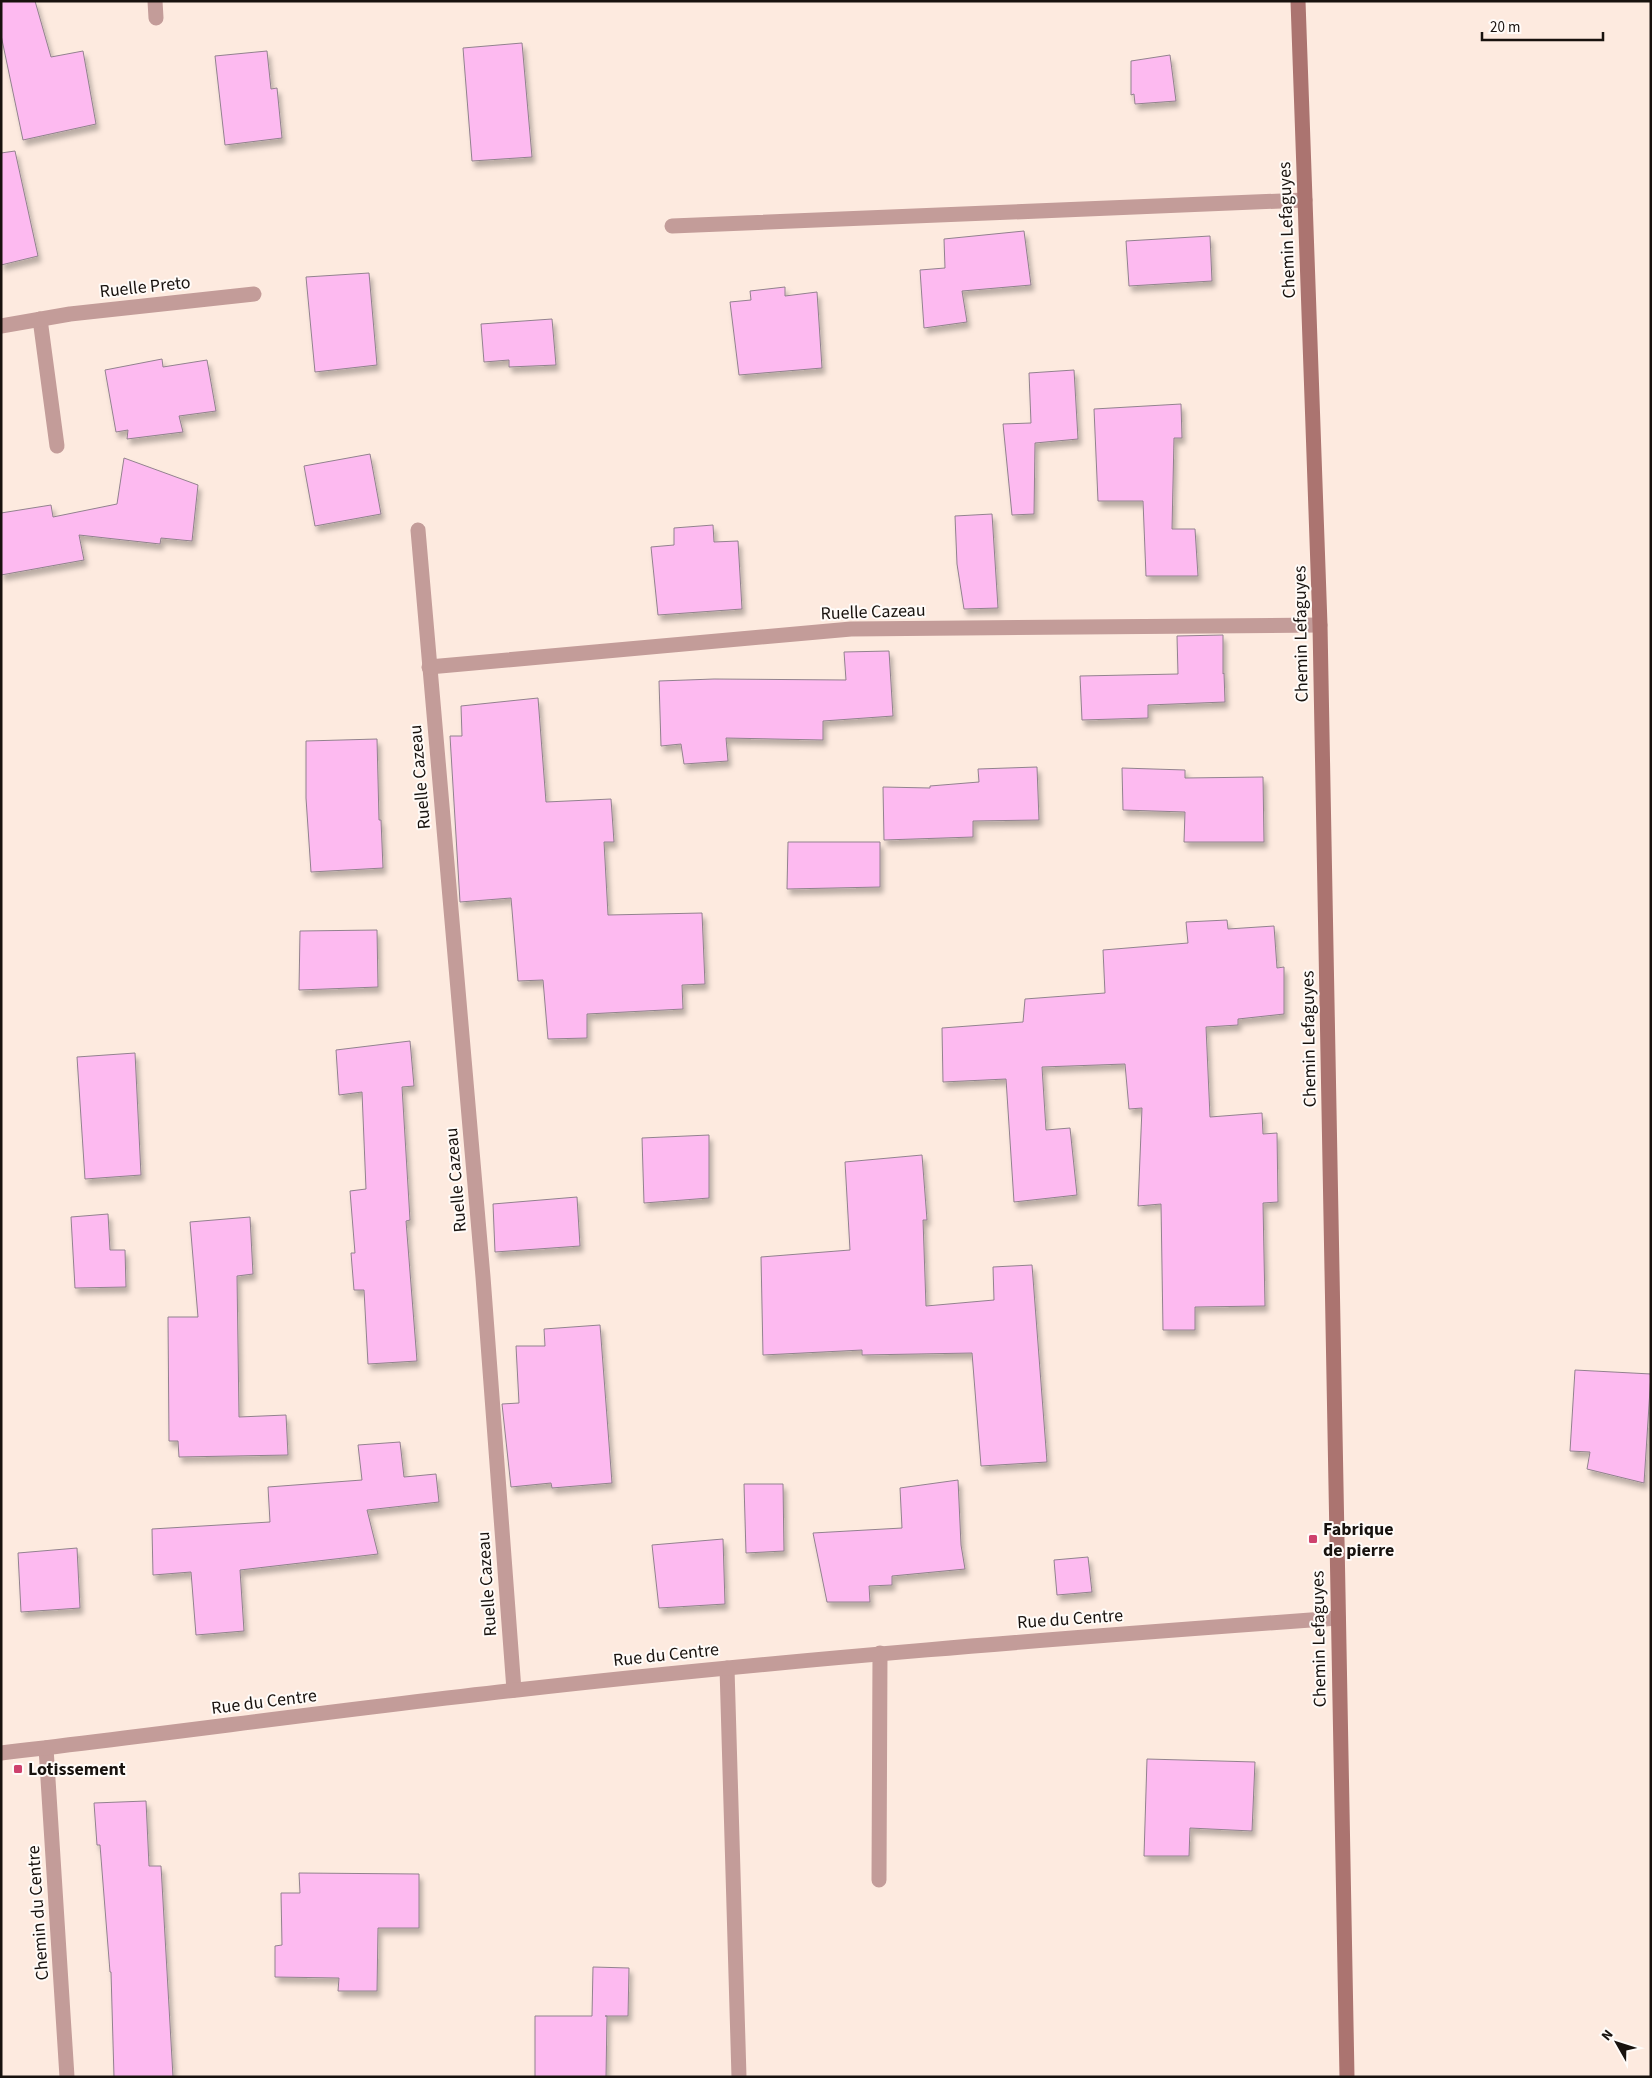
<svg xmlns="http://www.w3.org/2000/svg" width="1652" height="2078" font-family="'Source Sans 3',sans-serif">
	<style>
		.building { fill: #fdbaf0; stroke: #92828e; filter: url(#shadow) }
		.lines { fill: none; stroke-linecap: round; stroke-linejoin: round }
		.service { stroke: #c39c99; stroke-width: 15 }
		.minor { stroke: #c39c99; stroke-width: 15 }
		.tertiary { stroke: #c39c99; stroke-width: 15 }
		.secondary { stroke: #ab7470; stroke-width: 15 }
		.poi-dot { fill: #ce416d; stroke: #fffbf8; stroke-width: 2 }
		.labels { text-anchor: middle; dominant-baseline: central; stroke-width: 4; stroke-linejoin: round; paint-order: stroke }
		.street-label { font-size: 18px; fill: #18120e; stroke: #fffbf8 }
		.poi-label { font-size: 18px; font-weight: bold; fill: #18120e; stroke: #fffbf8; text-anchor: start }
	</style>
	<defs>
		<filter id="shadow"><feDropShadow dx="3" dy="5.5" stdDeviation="2.5" flood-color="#0004"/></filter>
	</defs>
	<rect width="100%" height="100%" fill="#fdeadf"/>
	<!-- building -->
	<g class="building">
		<path d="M 1,1 L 35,1 L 51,57 L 83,51 L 96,124 L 23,140 L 1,35 Z"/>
		<path d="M 522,43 L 532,157 L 472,161 L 463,48 Z"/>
		<path d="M 267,51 L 271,89 L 277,88 L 282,138 L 225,145 L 215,56 Z"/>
		<path d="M 1170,55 L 1176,101 L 1135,104 L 1134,94 L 1131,95 L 1131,61 Z"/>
		<path d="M 15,151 L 38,256 L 1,265 L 1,153 Z"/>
		<path d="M 1024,231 L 1031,285 L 962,291 L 967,322 L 924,328 L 920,270 L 945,268 L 944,239 Z"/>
		<path d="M 1210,236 L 1212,281 L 1129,286 L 1126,241 Z"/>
		<path d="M 369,273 L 377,365 L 315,372 L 306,277 Z"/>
		<path d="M 785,287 L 785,296 L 817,292 L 822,368 L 739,375 L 730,302 L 751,300 L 750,291 Z"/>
		<path d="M 552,319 L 556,365 L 509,367 L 509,360 L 484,362 L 481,324 Z"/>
		<path d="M 162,359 L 163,367 L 207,360 L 216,411 L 179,416 L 183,432 L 127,439 L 128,430 L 116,432 L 105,370 Z"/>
		<path d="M 1074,370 L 1078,439 L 1035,443 L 1034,514 L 1012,515 L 1003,424 L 1031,423 L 1029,373 Z"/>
		<path d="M 1181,404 L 1182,438 L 1174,438 L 1172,529 L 1195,529 L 1198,576 L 1146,576 L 1143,501 L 1098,501 L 1094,409 Z"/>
		<path d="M 370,454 L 381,514 L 315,526 L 304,466 Z"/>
		<path d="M 124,458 L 198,485 L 192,541 L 161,538 L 160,544 L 79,535 L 84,560 L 1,575 L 1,513 L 51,505 L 53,517 L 117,504 Z"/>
		<path d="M 992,514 L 998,608 L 964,609 L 957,564 L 955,516 Z"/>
		<path d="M 713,525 L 714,542 L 738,541 L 742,609 L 658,615 L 651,547 L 674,545 L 674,528 Z"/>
		<path d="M 1223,635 L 1223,674 L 1224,673 L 1225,702 L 1148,705 L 1148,718 L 1082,720 L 1080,676 L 1178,674 L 1177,636 Z"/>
		<path d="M 889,651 L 893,716 L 823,721 L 823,740 L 726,738 L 728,761 L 684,764 L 681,744 L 661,746 L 659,681 L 714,679 L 846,680 L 844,652 Z"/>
		<path d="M 538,698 L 546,802 L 611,799 L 614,842 L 604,842 L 608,915 L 702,913 L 705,984 L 682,985 L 683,1009 L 587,1014 L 587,1038 L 548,1039 L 543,980 L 518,981 L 511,898 L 460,902 L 450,736 L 462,736 L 461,706 Z"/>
		<path d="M 377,739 L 379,820 L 381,820 L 383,868 L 311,872 L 306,798 L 306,741 Z"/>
		<path d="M 1037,767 L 1039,820 L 973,821 L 973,837 L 884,840 L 883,787 L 930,788 L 930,786 L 979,782 L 978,769 Z"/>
		<path d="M 1122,768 L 1185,770 L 1185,778 L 1263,777 L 1264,842 L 1184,842 L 1185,812 L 1123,810 Z"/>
		<path d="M 788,842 L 880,842 L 880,887 L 787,889 Z"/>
		<path d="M 1227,920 L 1228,929 L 1274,926 L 1277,968 L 1284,967 L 1284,1014 L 1238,1019 L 1238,1025 L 1206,1027 L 1210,1117 L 1262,1113 L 1263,1134 L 1277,1133 L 1278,1202 L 1263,1203 L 1265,1306 L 1195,1307 L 1195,1330 L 1163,1330 L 1161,1204 L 1138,1206 L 1142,1108 L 1129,1109 L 1125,1064 L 1042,1067 L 1046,1130 L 1070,1128 L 1077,1195 L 1014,1202 L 1006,1079 L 943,1082 L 942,1028 L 1023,1022 L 1025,999 L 1105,993 L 1103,950 L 1188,943 L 1186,922 Z"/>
		<path d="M 377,930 L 378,987 L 299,990 L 300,931 Z"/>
		<path d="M 410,1041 L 414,1086 L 402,1087 L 410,1220 L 406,1221 L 417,1361 L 368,1364 L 364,1290 L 354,1290 L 351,1253 L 355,1253 L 350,1191 L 366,1189 L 362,1092 L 339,1095 L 336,1050 Z"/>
		<path d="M 135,1053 L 141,1175 L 85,1179 L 77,1057 Z"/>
		<path d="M 709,1135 L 709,1198 L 644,1203 L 642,1138 Z"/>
		<path d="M 922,1155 L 927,1220 L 923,1220 L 926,1306 L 994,1300 L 993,1267 L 1032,1265 L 1047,1462 L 981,1466 L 972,1353 L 862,1355 L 862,1350 L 763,1355 L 761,1257 L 850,1250 L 845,1162 Z"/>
		<path d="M 577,1197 L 580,1246 L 495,1252 L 493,1204 Z"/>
		<path d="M 108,1214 L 110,1250 L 125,1250 L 126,1287 L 75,1288 L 71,1217 Z"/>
		<path d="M 250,1217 L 253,1274 L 237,1276 L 239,1417 L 286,1415 L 288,1455 L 179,1457 L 178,1441 L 169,1441 L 168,1317 L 198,1317 L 190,1222 Z"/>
		<path d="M 600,1325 L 612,1483 L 552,1488 L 551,1483 L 511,1487 L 502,1404 L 519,1403 L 516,1346 L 545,1346 L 544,1329 Z"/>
		<path d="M 1575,1370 L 1651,1374 L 1644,1483 L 1587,1469 L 1590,1452 L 1570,1451 Z"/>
		<path d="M 400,1442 L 404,1477 L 436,1474 L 439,1502 L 367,1510 L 378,1554 L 240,1570 L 244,1631 L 196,1635 L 191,1572 L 153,1575 L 152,1529 L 270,1522 L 268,1487 L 362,1480 L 358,1445 Z"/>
		<path d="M 958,1480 L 961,1545 L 965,1569 L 892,1576 L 892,1585 L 869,1586 L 870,1602 L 827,1602 L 813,1533 L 902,1528 L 900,1488 Z"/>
		<path d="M 744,1484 L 783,1484 L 784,1551 L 746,1553 Z"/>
		<path d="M 723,1539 L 725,1604 L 659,1608 L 652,1545 Z"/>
		<path d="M 77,1548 L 80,1608 L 21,1612 L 18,1553 Z"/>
		<path d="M 1088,1557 L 1092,1592 L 1057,1595 L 1054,1560 Z"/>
		<path d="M 1147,1759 L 1255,1762 L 1252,1831 L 1190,1828 L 1189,1856 L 1144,1856 Z"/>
		<path d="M 146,1801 L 149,1866 L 161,1866 L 173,2077 L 114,2077 L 111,1972 L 110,1972 L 100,1845 L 97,1845 L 94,1803 Z"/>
		<path d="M 299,1873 L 419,1874 L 419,1928 L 378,1928 L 377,1991 L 338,1991 L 339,1978 L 275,1977 L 275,1946 L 282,1945 L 281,1893 L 300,1893 Z"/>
		<path d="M 593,1967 L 629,1968 L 628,2016 L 605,2016 L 607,2016 L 606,2077 L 535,2077 L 535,2016 L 592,2016 Z"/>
	</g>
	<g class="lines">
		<!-- service -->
		<g class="service">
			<path d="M 672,226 L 1305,200"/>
			<path d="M 879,1880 L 880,1653"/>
		</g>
		<!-- minor -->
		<g class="minor">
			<path d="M 155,1 L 156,18"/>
			<path d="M 40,319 L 57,446"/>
			<path d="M 1,326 L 70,314 L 254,294"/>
			<path d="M 418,530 L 483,1277 L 514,1690"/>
			<path d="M 429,667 L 851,629 L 1320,625"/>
			<path d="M 727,1668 L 739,2077"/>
			<path d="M 46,1748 L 67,2077"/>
		</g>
		<!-- tertiary -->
		<path class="tertiary" d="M 1,1753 C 173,1733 345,1709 517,1690 C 790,1659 1064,1638 1338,1618"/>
		<!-- secondary -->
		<path class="secondary" d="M 1298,1 L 1320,625 L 1347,2077"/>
	</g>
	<!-- markers -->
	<g class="poi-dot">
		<rect x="1308" y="1534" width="10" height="10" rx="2.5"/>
		<rect x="13" y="1764" width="10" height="10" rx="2.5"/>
	</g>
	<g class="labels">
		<!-- street labels -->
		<g class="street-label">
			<text transform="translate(1287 230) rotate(-92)">Chemin Lefaguyes</text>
			<text transform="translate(145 287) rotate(-6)">Ruelle Preto</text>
			<text transform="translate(873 612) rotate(-2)">Ruelle Cazeau</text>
			<text transform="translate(1301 634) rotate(-91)">Chemin Lefaguyes</text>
			<text transform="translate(420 777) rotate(-95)">Ruelle Cazeau</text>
			<text transform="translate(1309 1039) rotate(-91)">Chemin Lefaguyes</text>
			<text transform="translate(456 1180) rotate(-95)">Ruelle Cazeau</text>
			<text transform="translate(487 1584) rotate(-94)">Ruelle Cazeau</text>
			<text transform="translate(1070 1619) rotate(-4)">Rue du Centre</text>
			<text transform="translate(1319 1639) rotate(-91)">Chemin Lefaguyes</text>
			<text transform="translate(666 1655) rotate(-6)">Rue du Centre</text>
			<text transform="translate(264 1702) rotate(-7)">Rue du Centre</text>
			<text transform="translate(38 1913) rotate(-94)">Chemin du Centre</text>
		</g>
		<!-- poi labels -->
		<g class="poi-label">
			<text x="1323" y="1529">Fabrique<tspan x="1323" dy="21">de pierre</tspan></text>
			<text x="28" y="1769">Lotissement</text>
		</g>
	</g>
	<!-- border -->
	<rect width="1652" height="2078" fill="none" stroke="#18120e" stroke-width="5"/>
	<!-- north arrow -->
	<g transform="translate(1617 2043) rotate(309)" stroke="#fffbf8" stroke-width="4" paint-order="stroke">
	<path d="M0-4L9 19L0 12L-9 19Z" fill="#18120e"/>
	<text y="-8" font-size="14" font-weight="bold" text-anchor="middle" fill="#18120e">N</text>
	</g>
	<!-- scale -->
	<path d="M1482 32v8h121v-8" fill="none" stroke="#18120e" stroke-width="2.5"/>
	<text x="1490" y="32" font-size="15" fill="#18120e" stroke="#fffbf8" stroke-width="4" paint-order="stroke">20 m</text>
</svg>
